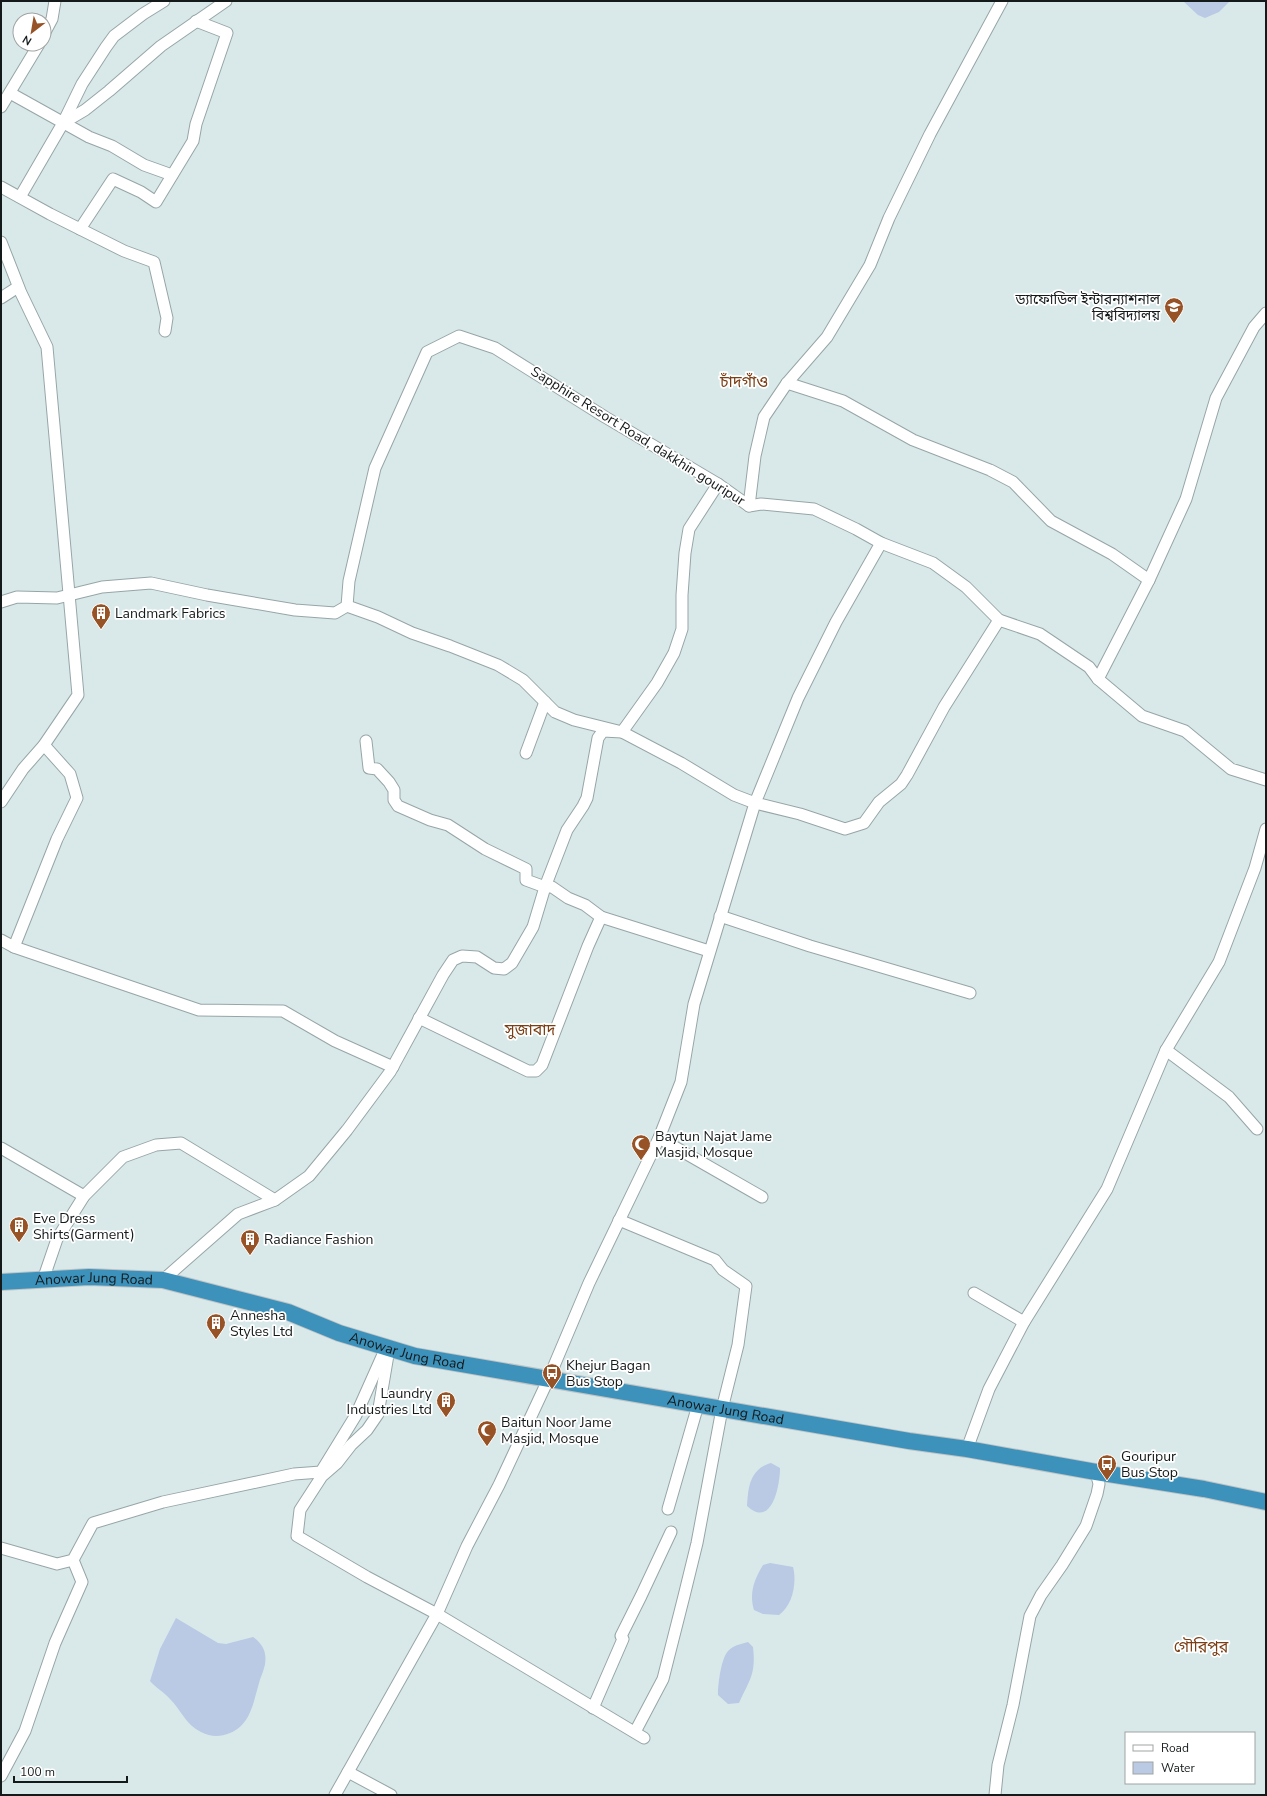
<svg xmlns="http://www.w3.org/2000/svg" width="1267" height="1796" font-family="'Nunito Sans','Noto Sans Bengali',sans-serif">
	<style>
		.water { fill: #bac9e4 }
		.lines { fill: none; stroke-linecap: round; stroke-linejoin: round }
		.minor-casing { stroke: #97a5a7; stroke-width: 13 }
		.highway-casing { stroke: #c2c3c3; stroke-width: 18 }
		.minor { stroke: #fff; stroke-width: 11 }
		.highway { stroke: #3d92bc; stroke-width: 16 }
		.labels { text-anchor: middle; dominant-baseline: central; stroke-width: 3.5; stroke-linejoin: round; paint-order: stroke }
		.poi-label { font-size: 14px; fill: #14191a; stroke: #fff; text-anchor: start }
		.street-label { font-size: 14px; fill: #14191a; stroke: #fff }
		.quarter-label { font-size: 16px; fill: #7b3e14; stroke: #fff }
	</style>
	<rect width="100%" height="100%" fill="#d9e9ea"/>
	<!-- water -->
	<g class="water">
		<path d="M 1183,1 L 1230,1 L 1219,12 L 1205,18 L 1198,15 Z"/>
		<path d="M 771,1463 L 780,1468 C 780,1485 772,1529 747,1506 C 748,1487 750,1469 771,1463 Z"/>
		<path d="M 770,1563 L 793,1567 C 797,1582 793,1605 779,1615 L 763,1614 L 754,1610 C 749,1593 754,1580 763,1565 Z"/>
		<path d="M 176,1618 L 218,1643 L 226,1644 L 253,1637 C 259,1641 264,1647 265,1654 C 267,1665 262,1673 259,1683 C 253,1703 251,1724 230,1733 C 220,1737 211,1737 201,1732 C 186,1725 181,1710 170,1699 C 164,1692 156,1688 150,1681 L 160,1649 Z"/>
		<path d="M 748,1642 L 753,1647 C 756,1674 750,1679 739,1703 L 728,1704 L 718,1695 C 718,1684 721,1659 728,1651 C 734,1645 741,1644 748,1642 Z"/>
	</g>
	<g class="lines">
		<!-- minor casing -->
		<g class="minor-casing">
			<g id="minor">
				<path d="M 44,34 L 52,19 L 55,1"/>
				<path d="M 10,93 L 89,137 L 112,146 L 144,165 L 172,175"/>
				<path d="M 1,107 L 39,44"/>
				<path d="M 63,123 L 85,110 L 109,91 L 161,46 L 226,1"/>
				<path d="M 1,187 L 50,214 L 124,251 L 154,262 L 167,318 L 165,331"/>
				<path d="M 20,197 L 63,123 L 82,84 L 106,47 L 114,36 L 143,14 L 164,1"/>
				<path d="M 80,229 L 113,179 L 141,192 L 156,202 L 193,141 L 196,124 L 227,33 L 196,21"/>
				<path d="M 1,242 L 21,293 L 47,347 L 78,695 L 44,745 L 23,769 L 1,802"/>
				<path d="M 1,298 L 18,287"/>
				<path d="M 787,383 L 843,401 L 913,440 L 990,470 L 1013,482 L 1051,521 L 1112,554 L 1149,580 L 1186,499 L 1216,398 L 1254,327 L 1266,313"/>
				<path d="M 749,506 L 755,456 L 764,417 L 787,383 L 827,337 L 870,265 L 889,218 L 930,134 L 1002,1"/>
				<path d="M 881,543 L 836,622 L 798,698 L 755,803 L 800,814 L 845,829 L 864,823 L 879,802 L 901,784 L 907,775 L 944,707 L 999,620"/>
				<path d="M 1,602 L 17,597 L 57,598 L 102,587 L 151,583 L 207,595 L 295,610 L 335,613 L 347,606 L 349,581 L 375,468 L 427,352 L 459,336 L 495,348 L 605,417 L 718,484 L 749,506 L 761,504 L 814,509 L 856,529 L 881,543 L 933,563 L 966,587 L 999,620 L 1040,634 L 1089,667 L 1098,679 L 1142,716 L 1185,731 L 1231,769 L 1266,780"/>
				<path d="M 1098,679 L 1149,580"/>
				<path d="M 366,741 L 369,768 L 377,769 L 389,782 L 394,790 L 394,800 L 398,806 L 430,820 L 448,825 L 485,849 L 526,869 L 526,880 L 545,887 L 552,887 L 568,898 L 585,905 L 601,917"/>
				<path d="M 526,753 L 545,702"/>
				<path d="M 720,916 L 810,946 L 970,993"/>
				<path d="M 1,940 L 14,947 L 199,1010 L 283,1011 L 335,1041 L 393,1067"/>
				<path d="M 14,947 L 57,839 L 77,798 L 70,774 L 44,745"/>
				<path d="M 419,1018 L 528,1071 L 536,1071 L 542,1065 L 588,946 L 601,917 L 709,951"/>
				<path d="M 1166,1050 L 1229,1097 L 1257,1129"/>
				<path d="M 659,1138 L 762,1197"/>
				<path d="M 1,1148 L 84,1196"/>
				<path d="M 619,1220 L 715,1260 L 723,1270 L 746,1286 L 738,1345 L 722,1409 L 697,1543 L 684,1596 L 663,1679 L 635,1732"/>
				<path d="M 43,1280 L 57,1239 L 84,1196 L 123,1157 L 156,1145 L 181,1143 L 275,1200"/>
				<path d="M 163,1280 L 238,1214 L 275,1200 L 309,1176 L 347,1130 L 390,1072 L 443,975 L 453,960 L 462,956 L 477,957 L 494,968 L 504,969 L 512,963 L 533,927 L 545,887 L 567,830 L 583,806 L 587,798 L 598,738 L 603,731 L 622,732 L 657,683 L 674,653 L 682,629 L 682,595 L 685,553 L 689,529 L 718,484"/>
				<path d="M 974,1293 L 1024,1322"/>
				<path d="M 389,1349 L 378,1414 L 367,1430 L 351,1445 L 337,1463 L 322,1476 L 300,1510 L 297,1536 L 367,1577 L 437,1614 L 644,1738"/>
				<path d="M 967,1449 L 989,1389 L 1024,1322 L 1107,1189 L 1166,1050 L 1219,962 L 1255,868 L 1266,829"/>
				<path d="M 668,1509 L 698,1405"/>
				<path d="M 1,1548 L 57,1564 L 73,1560 L 93,1523 L 163,1502 L 294,1474 L 321,1472 L 356,1415 L 385,1350"/>
				<path d="M 593,1708 L 623,1639 L 621,1636 L 641,1596 L 671,1532"/>
				<path d="M 348,1772 L 391,1795"/>
				<path d="M 1,1776 L 25,1731 L 55,1643 L 82,1582 L 73,1560"/>
				<path d="M 335,1795 L 437,1614 L 467,1546 L 499,1485 L 548,1380 L 589,1283 L 659,1138 L 681,1082 L 694,1004 L 755,803 L 734,795 L 681,763 L 622,732 L 574,720 L 555,712 L 523,680 L 498,665 L 450,646 L 412,633 L 378,617 L 347,606"/>
				<path d="M 995,1795 L 998,1765 L 1013,1705 L 1030,1616 L 1041,1595 L 1062,1565 L 1086,1526 L 1097,1494 L 1099,1484 L 1096,1472"/>
			</g>
		</g>
		<!-- highway casing -->
		<g class="highway-casing">
			<g id="highway">
				<path id="s1" d="M 1,1282 L 89,1277 L 163,1280 L 288,1312 L 339,1333 L 415,1356 L 909,1441 L 967,1449 L 1096,1472 L 1204,1489 L 1266,1502"/>
			</g>
		</g>
		<!-- minor -->
		<use href="#minor" class="minor"/>
		<!-- highway -->
		<use href="#highway" class="highway"/>
	</g>
	<!-- icons -->
	<defs>
		<g id="university-pin" transform="scale(1)"><path d="M0 17L-7.5 6A9.5 9.5 0 1 1 7.5 6Z" fill="#975326" stroke="#fff"/><path d="M0-5L7-2L0 1L-7-2ZM-4 1L0 2.5L4 1V4Q0 6-4 4Z" fill="#fff"/></g>
		<g id="building-pin" transform="scale(1)"><path d="M0 17L-7.5 6A9.5 9.5 0 1 1 7.5 6Z" fill="#975326" stroke="#fff"/><path d="M-4-6H4V6H1V3H-1V6H-4ZM-2.5-4.3h1.7v1.8h-1.7ZM.8-4.3h1.7v1.8H.8ZM-2.5-1h1.7V.8h-1.7ZM.8-1h1.7V.8H.8Z" fill="#fff"/></g>
		<g id="mosque-pin" transform="scale(1)"><path d="M0 17L-7.5 6A9.5 9.5 0 1 1 7.5 6Z" fill="#975326" stroke="#fff"/><path d="M3.5-4.9A6 6 0 1 0 3.5 4.9A5 5 0 1 1 3.5-4.9Z" fill="#fff"/></g>
		<g id="bus-pin" transform="scale(1)"><path d="M0 17L-7.5 6A9.5 9.5 0 1 1 7.5 6Z" fill="#975326" stroke="#fff"/><path d="M-5-6H5V4H4V6H2V4H-2V6H-4V4H-5ZM-3.5-4V0h7V-4ZM-3.5 1.2v1.5H-2V1.2ZM2 1.2v1.5H3.5V1.2Z" fill="#fff"/></g>
	</defs>
	<g fill-rule="evenodd">
		<use href="#university-pin" x="1174" y="307"/>
		<use href="#building-pin" x="101" y="613"/>
		<use href="#mosque-pin" x="641" y="1144"/>
		<use href="#building-pin" x="19" y="1226"/>
		<use href="#building-pin" x="250" y="1239"/>
		<use href="#building-pin" x="216" y="1323"/>
		<use href="#bus-pin" x="552" y="1373"/>
		<use href="#building-pin" x="446" y="1401"/>
		<use href="#mosque-pin" x="487" y="1430"/>
		<use href="#bus-pin" x="1107" y="1464"/>
	</g>
	<g class="labels">
		<!-- poi labels -->
		<g class="poi-label">
			<text x="1160" y="299" text-anchor="end">ড্যাফোডিল ইন্টারন্যাশনাল<tspan x="1160" dy="16">বিশ্ববিদ্যালয়</tspan></text>
			<text x="115" y="613">Landmark Fabrics</text>
			<text x="655" y="1136">Baytun Najat Jame<tspan x="655" dy="16">Masjid, Mosque</tspan></text>
			<text x="33" y="1218">Eve Dress<tspan x="33" dy="16">Shirts(Garment)</tspan></text>
			<text x="264" y="1239">Radiance Fashion</text>
			<text x="230" y="1315">Annesha<tspan x="230" dy="16">Styles Ltd</tspan></text>
			<text x="566" y="1365">Khejur Bagan<tspan x="566" dy="16">Bus Stop</tspan></text>
			<text x="432" y="1393" text-anchor="end">Laundry<tspan x="432" dy="16">Industries Ltd</tspan></text>
			<text x="501" y="1422">Baitun Noor Jame<tspan x="501" dy="16">Masjid, Mosque</tspan></text>
			<text x="1121" y="1456">Gouripur<tspan x="1121" dy="16">Bus Stop</tspan></text>
		</g>
		<!-- street labels -->
		<g class="street-label">
			<text transform="translate(638 436) rotate(32)">Sapphire Resort Road, dakkhin gouripur</text>
			<text stroke="none"><textPath href="#s1" startOffset="93">Anowar Jung Road</textPath></text>
			<text stroke="none"><textPath href="#s1" startOffset="417">Anowar Jung Road</textPath></text>
			<text stroke="none"><textPath href="#s1" startOffset="741">Anowar Jung Road</textPath></text>
		</g>
		<!-- quarter labels -->
		<g class="quarter-label">
			<text x="744" y="382">চাঁদগাঁও</text>
			<text x="530" y="1030">সুজাবাদ</text>
			<text x="1201" y="1647">গৌরিপুর</text>
		</g>
	</g>
	<!-- border -->
	<rect width="1267" height="1796" fill="none" stroke="#14191a" stroke-width="4"/>
	<!-- legend -->
	<rect x="1125" y="1732" width="130" height="52" fill="#ffffff" stroke="#a1a3a3"/>
	<rect x="1133" y="1745" width="20" height="6" fill="#ffffff" stroke="#a1a3a3"/>
	<text x="1161" y="1752" font-size="12" fill="#14191a">Road</text>
	<rect x="1133" y="1762" width="20" height="12" fill="#bac9e4" stroke="#a1a3a3"/>
	<text x="1161" y="1772" font-size="12" fill="#14191a">Water</text>
	<!-- north arrow -->
	<g transform="translate(32 32) rotate(211)"><circle r="19" fill="#ffffff" stroke="#a1a3a3"/>
	<path d="M0-3L7 15L0 10L-7 15Z" fill="#975326"/>
	<text y="-6" font-size="11" font-weight="bold" text-anchor="middle" fill="#14191a">N</text>
	</g>
	<!-- scale -->
	<path d="M14 1776v6h113v-6" fill="none" stroke="#14191a" stroke-width="2"/>
	<text x="20" y="1776" font-size="12" fill="#14191a" stroke="#ffffff" stroke-width="3" paint-order="stroke">100 m</text>
</svg>
